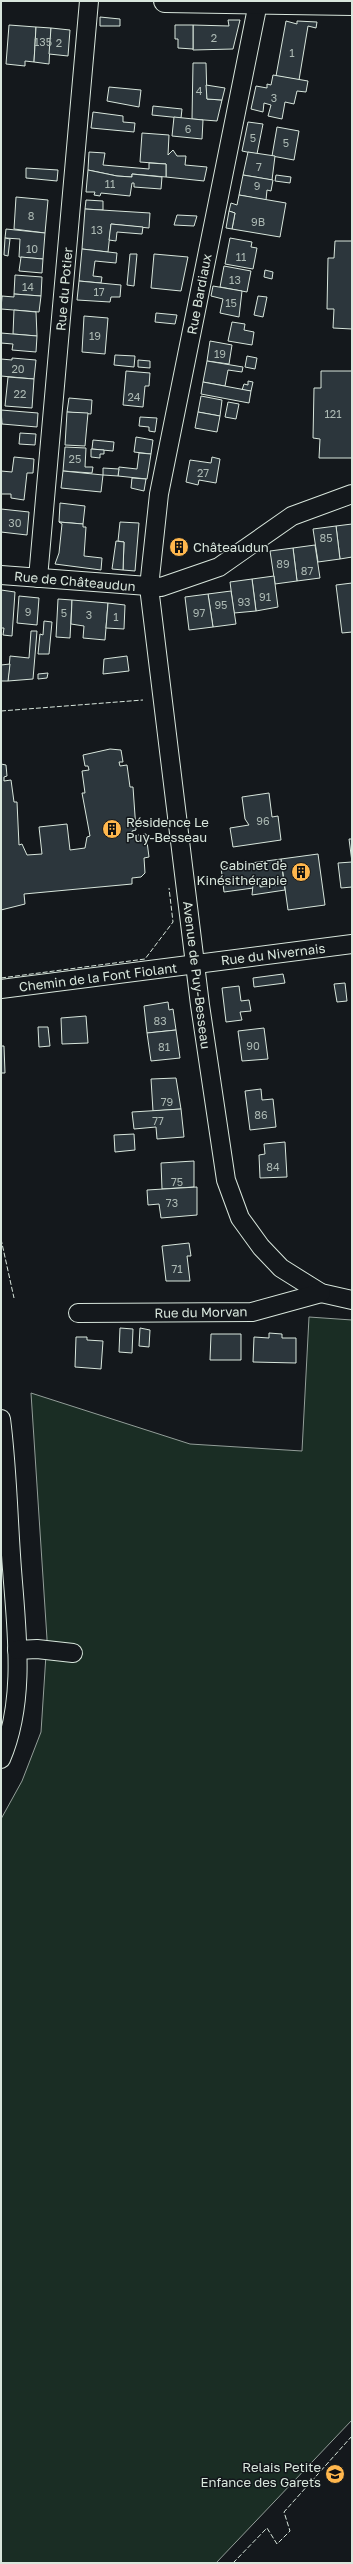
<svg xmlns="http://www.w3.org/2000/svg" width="353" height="2564" font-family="'Golos Text',sans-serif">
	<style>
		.green { fill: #1a2d24; stroke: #939e99 }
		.building { fill: #2c363c; stroke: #d8e6dc }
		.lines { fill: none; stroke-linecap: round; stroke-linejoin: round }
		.minor-casing { stroke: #d8e6dc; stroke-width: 20 }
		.tertiary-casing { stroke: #d8e6dc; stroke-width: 24 }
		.minor { stroke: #14181c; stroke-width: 18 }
		.tertiary { stroke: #14181c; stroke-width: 22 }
		.fence { stroke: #d8e6dc; stroke-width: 1; stroke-dasharray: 5 2; stroke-linecap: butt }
		.labels { text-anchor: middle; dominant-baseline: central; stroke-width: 3; stroke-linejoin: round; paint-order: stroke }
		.number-label { font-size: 11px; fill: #adbab4 }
		.street-label { font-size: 13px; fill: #d8e6dc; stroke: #14181c }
		.poi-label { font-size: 13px; fill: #d8e6dc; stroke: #14181c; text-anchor: start }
	</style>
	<rect width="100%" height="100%" fill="#14181c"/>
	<!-- green -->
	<path class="green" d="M 309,1317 L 352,1320 L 352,2420 L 216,2563 L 1,2563 L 1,1819 L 22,1781 L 41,1732 L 47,1639 L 31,1393 L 190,1444 L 302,1451 Z"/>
	<!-- building -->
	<g class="building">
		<path d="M 100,17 L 120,19 L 120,26 L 100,26 Z"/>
		<path d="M 228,20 L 240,20 L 233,49 L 193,50 L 193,25 L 229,26 Z"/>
		<path d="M 286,21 L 297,24 L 297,21 L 317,22 L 316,28 L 308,26 L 299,80 L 276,76 Z"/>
		<path d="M 9,25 L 36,27 L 34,62 L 25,61 L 25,66 L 6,64 Z"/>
		<path d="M 175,25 L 193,25 L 193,49 L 178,48 L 178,39 L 175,39 Z"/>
		<path d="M 36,27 L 51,28 L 49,64 L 34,62 Z"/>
		<path d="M 51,28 L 70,30 L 68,56 L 49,54 Z"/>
		<path d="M 193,63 L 206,63 L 207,99 L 222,100 L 217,121 L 192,119 Z"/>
		<path d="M 273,75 L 308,81 L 306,92 L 297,91 L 294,104 L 285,102 L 282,119 L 268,116 L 271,105 L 264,103 L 263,112 L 251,109 L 256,86 L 267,88 L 267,84 L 271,85 Z"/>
		<path d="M 206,85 L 225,88 L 222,100 L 207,99 Z"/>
		<path d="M 109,87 L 141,90 L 139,107 L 107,101 Z"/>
		<path d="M 153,106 L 182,109 L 181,118 L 152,115 Z"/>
		<path d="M 93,112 L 123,116 L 123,122 L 135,123 L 134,132 L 91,128 Z"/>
		<path d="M 174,117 L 203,120 L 202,139 L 172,136 Z"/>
		<path d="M 248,122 L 263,124 L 257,154 L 242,151 Z"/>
		<path d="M 277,127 L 299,131 L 294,160 L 272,156 Z"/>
		<path d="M 142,133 L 169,135 L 168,155 L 173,150 L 177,156 L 186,156 L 185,165 L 207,167 L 204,181 L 166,177 L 166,164 L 140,162 Z"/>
		<path d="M 89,152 L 105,153 L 103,165 L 149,169 L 149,163 L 166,164 L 166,177 L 132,174 L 132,177 L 117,176 L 88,170 Z"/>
		<path d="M 248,152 L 275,156 L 272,180 L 243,175 Z"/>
		<path d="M 26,168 L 58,170 L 57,181 L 26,178 Z"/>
		<path d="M 88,170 L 117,176 L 132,177 L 132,174 L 162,177 L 161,189 L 134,187 L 134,183 L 132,183 L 130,196 L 101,193 L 100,196 L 94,195 L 95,192 L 86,192 Z"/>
		<path d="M 243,175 L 273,180 L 271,191 L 267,190 L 266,200 L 239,195 Z"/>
		<path d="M 276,175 L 291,177 L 290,183 L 275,181 Z"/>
		<path d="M 239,195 L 286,203 L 280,237 L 232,229 L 235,213 L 229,211 L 231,203 L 237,205 Z"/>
		<path d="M 16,197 L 48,200 L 45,233 L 14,229 Z"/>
		<path d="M 86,200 L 103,201 L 103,210 L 85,209 Z"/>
		<path d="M 85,209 L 150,213 L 149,228 L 111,224 L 108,252 L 82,249 Z"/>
		<path d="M 229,211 L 235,213 L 232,229 L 226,228 Z"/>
		<path d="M 177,215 L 197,216 L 194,226 L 174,225 Z"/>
		<path d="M 111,224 L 143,227 L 142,234 L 117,232 L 116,241 L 109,240 Z"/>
		<path d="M 6,229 L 45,233 L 43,259 L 19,257 L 20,239 L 5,238 Z"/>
		<path d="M 5,238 L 10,239 L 8,256 L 4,255 Z"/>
		<path d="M 230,238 L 252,242 L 251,247 L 257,248 L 253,269 L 225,264 Z"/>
		<path d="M 335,241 L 352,241 L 352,329 L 333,328 L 334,309 L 327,309 L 328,258 L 334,258 Z"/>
		<path d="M 82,249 L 117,253 L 116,263 L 95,261 L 93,276 L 102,277 L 101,283 L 79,281 Z"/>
		<path d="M 130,254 L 137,254 L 134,286 L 127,285 Z"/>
		<path d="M 154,254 L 188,257 L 181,291 L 151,288 Z"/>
		<path d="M 21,257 L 43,259 L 42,273 L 19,271 Z"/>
		<path d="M 224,266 L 251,271 L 247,292 L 220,287 Z"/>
		<path d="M 265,270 L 273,272 L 272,279 L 264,277 Z"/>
		<path d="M 15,275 L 42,277 L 41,296 L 14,294 Z"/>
		<path d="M 79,281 L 121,285 L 120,297 L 111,297 L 110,302 L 77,300 Z"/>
		<path d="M 213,286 L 242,291 L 239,317 L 220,313 L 223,299 L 211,296 Z"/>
		<path d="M 14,294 L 41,296 L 39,312 L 1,309 L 2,296 L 14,297 Z"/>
		<path d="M 258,296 L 267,297 L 263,317 L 254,315 Z"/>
		<path d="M 14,310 L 36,312 L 37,336 L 13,334 Z"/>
		<path d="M 156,313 L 177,315 L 175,324 L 155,322 Z"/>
		<path d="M 84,316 L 108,318 L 105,354 L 82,352 Z"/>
		<path d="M 232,322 L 245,324 L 244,330 L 254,332 L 252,345 L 228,341 Z"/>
		<path d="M 1,333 L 37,336 L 36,352 L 12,350 L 13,344 L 1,343 Z"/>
		<path d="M 210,341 L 232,345 L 229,364 L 207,361 Z"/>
		<path d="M 115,355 L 135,356 L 134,367 L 114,365 Z"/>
		<path d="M 247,356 L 257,358 L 255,369 L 245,367 Z"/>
		<path d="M 12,358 L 36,360 L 34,379 L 1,376 L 1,359 L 12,360 Z"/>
		<path d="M 138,360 L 150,361 L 150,368 L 138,367 Z"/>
		<path d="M 207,361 L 243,367 L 242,372 L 228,370 L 225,386 L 203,382 Z"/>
		<path d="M 126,371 L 150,373 L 149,386 L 145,386 L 143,407 L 123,405 Z"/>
		<path d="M 321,371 L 352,371 L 352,458 L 319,458 L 320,439 L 313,438 L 314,388 L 321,388 Z"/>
		<path d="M 8,377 L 34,379 L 32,408 L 5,406 Z"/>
		<path d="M 248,381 L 253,382 L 251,391 L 242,390 L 244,384 L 248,385 Z"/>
		<path d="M 203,382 L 251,391 L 249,403 L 201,394 Z"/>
		<path d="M 201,396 L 222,400 L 220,416 L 198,412 Z"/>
		<path d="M 69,398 L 92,400 L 91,414 L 67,412 Z"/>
		<path d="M 228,402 L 239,404 L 236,419 L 225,417 Z"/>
		<path d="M 1,410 L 38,413 L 37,427 L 2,424 Z"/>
		<path d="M 67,412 L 88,413 L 85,446 L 65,445 Z"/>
		<path d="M 198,412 L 220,416 L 217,432 L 195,428 Z"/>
		<path d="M 140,417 L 157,418 L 155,432 L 149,431 L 149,427 L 139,426 Z"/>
		<path d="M 20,433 L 36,434 L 35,445 L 19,444 Z"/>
		<path d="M 136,437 L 153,440 L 151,454 L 134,452 Z"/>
		<path d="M 93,440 L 114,442 L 113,451 L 92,449 Z"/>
		<path d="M 65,447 L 86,448 L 85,467 L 93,467 L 92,473 L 63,471 Z"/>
		<path d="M 91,449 L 104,450 L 104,454 L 100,454 L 100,458 L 91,457 Z"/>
		<path d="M 139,453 L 151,454 L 147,479 L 118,476 L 119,467 L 137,469 Z"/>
		<path d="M 14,457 L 34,459 L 33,473 L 27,473 L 24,500 L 11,498 L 11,494 L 1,494 L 1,471 L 12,472 Z"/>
		<path d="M 212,457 L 220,459 L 216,483 L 199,480 L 198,485 L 186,482 L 190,460 L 211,463 Z"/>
		<path d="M 103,468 L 119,469 L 118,476 L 103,475 Z"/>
		<path d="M 63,471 L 103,475 L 101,492 L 61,488 Z"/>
		<path d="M 132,478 L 146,479 L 144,491 L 131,488 Z"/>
		<path d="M 60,503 L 85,506 L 83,524 L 59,522 Z"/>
		<path d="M 1,509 L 29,512 L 27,535 L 1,532 Z"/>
		<path d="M 59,522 L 83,524 L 83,527 L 86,527 L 84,556 L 102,558 L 101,570 L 55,564 L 59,553 L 62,524 Z"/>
		<path d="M 120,522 L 139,523 L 135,571 L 123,570 L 124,542 L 118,541 Z"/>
		<path d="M 352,524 L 352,557 L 340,559 L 336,526 Z"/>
		<path d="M 336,526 L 340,559 L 318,562 L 313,529 Z"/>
		<path d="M 175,540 L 184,542 L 183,553 L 174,553 Z"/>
		<path d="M 116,541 L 124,542 L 123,570 L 112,569 Z"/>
		<path d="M 315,545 L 320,578 L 297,581 L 293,548 Z"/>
		<path d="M 293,548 L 297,581 L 275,584 L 270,551 Z"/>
		<path d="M 274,576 L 278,607 L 256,611 L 252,579 Z"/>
		<path d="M 252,579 L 256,611 L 234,613 L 230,582 Z"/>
		<path d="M 352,583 L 352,632 L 342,633 L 336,585 Z"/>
		<path d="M 1,590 L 15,592 L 12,636 L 3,635 L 4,628 L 1,628 Z"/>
		<path d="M 231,591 L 236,624 L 213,627 L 208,594 Z"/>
		<path d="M 208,594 L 213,627 L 189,630 L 185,597 Z"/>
		<path d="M 19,596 L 39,598 L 37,625 L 17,623 Z"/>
		<path d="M 58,599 L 72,600 L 70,638 L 56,637 Z"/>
		<path d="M 72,600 L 108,603 L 105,640 L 83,638 L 84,626 L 71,624 Z"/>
		<path d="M 108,603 L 125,605 L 124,629 L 106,628 Z"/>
		<path d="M 44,621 L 52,622 L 49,654 L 38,654 L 40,634 L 43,635 Z"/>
		<path d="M 31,631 L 37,631 L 33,679 L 8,681 L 10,656 L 29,658 Z"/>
		<path d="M 127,656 L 129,671 L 103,674 L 104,659 Z"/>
		<path d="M 10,664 L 8,681 L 1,681 L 1,665 Z"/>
		<path d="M 48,673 L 47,678 L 38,679 L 38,674 Z"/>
		<path d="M 110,749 L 121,750 L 123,762 L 119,762 L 120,766 L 127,765 L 130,787 L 133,787 L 136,830 L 132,831 L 132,836 L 146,834 L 149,857 L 144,858 L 145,873 L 141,877 L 132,878 L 132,884 L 24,894 L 25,904 L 1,910 L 1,764 L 6,765 L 7,776 L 4,777 L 4,781 L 11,780 L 14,802 L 17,802 L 19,845 L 22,844 L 27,855 L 42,854 L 39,827 L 67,824 L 70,850 L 85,848 L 87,837 L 90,836 L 82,793 L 85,793 L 82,771 L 89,770 L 88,766 L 85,766 L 83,755 Z"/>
		<path d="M 269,793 L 272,817 L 278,816 L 281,840 L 233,847 L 230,828 L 249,825 L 245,819 L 242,797 Z"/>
		<path d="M 349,839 L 352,839 L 352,887 L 341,888 L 338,863 L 352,862 Z"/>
		<path d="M 318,854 L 325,905 L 288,910 L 281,859 Z"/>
		<path d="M 281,859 L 284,884 L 260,887 L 260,885 L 253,885 L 253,888 L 224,892 L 221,867 Z"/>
		<path d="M 284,884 L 285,890 L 252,895 L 253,885 L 260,885 L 260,887 Z"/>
		<path d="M 283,974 L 285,983 L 254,987 L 253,978 Z"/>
		<path d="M 345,983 L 347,1001 L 337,1002 L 334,984 Z"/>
		<path d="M 239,986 L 241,1001 L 249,1000 L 251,1011 L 240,1012 L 242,1020 L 226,1022 L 222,988 Z"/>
		<path d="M 168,1002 L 169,1010 L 173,1009 L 176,1030 L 147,1033 L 144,1006 Z"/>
		<path d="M 86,1016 L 88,1043 L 62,1044 L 61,1018 Z"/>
		<path d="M 38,1027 L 48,1027 L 50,1046 L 39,1047 Z"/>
		<path d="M 264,1028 L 268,1059 L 242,1061 L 238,1031 Z"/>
		<path d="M 176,1030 L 180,1058 L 151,1061 L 147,1033 Z"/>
		<path d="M 1,1046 L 4,1046 L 5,1073 L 1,1073 Z"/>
		<path d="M 176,1078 L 181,1109 L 153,1111 L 151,1079 Z"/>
		<path d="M 261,1089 L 262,1100 L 273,1099 L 276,1127 L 250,1130 L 245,1091 Z"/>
		<path d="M 181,1109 L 184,1137 L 157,1139 L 156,1127 L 134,1129 L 132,1112 Z"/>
		<path d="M 134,1134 L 135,1150 L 115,1152 L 114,1135 Z"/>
		<path d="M 285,1142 L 287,1177 L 260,1178 L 259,1155 L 265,1154 L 264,1144 Z"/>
		<path d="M 194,1161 L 194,1187 L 162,1189 L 161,1163 Z"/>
		<path d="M 197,1187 L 197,1215 L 161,1218 L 159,1204 L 148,1205 L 147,1190 Z"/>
		<path d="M 189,1243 L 191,1256 L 187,1256 L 190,1281 L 166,1281 L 162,1246 Z"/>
		<path d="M 120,1328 L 133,1329 L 132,1353 L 119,1352 Z"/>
		<path d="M 140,1328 L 150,1330 L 149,1347 L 139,1346 Z"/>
		<path d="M 269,1333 L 282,1334 L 282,1338 L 296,1338 L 296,1363 L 253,1362 L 254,1337 L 269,1338 Z"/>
		<path d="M 211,1334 L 241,1334 L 241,1360 L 210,1360 Z"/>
		<path d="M 76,1337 L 87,1337 L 87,1340 L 103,1341 L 101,1369 L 75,1367 Z"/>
	</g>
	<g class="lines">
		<!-- minor casing -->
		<g class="minor-casing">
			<g id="minor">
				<path d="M 256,3 L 256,13 L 159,494 L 149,587 L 200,1005 L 226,1180 L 240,1218 L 261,1247 L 281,1268 L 321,1293 L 352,1300"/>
				<path d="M 1,575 L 161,587 L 219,567 L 292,516 L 352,494"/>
				<path d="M 38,578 L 89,1"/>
				<path d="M 1,989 L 352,944"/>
				<path d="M 78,1313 L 252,1312 L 321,1293"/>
				<path d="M 1,1419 C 7,1465 8,1510 11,1555 C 15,1621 28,1696 1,1759"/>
				<path d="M 17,1650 L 37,1649 L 73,1653"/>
			</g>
		</g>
		<!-- tertiary casing -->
		<g class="tertiary-casing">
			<path id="tertiary" d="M 165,1 L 352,4"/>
		</g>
		<!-- minor -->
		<use href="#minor" class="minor"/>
		<!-- tertiary -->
		<use href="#tertiary" class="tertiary"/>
		<!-- fence -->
		<g class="fence">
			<path d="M 1,711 L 143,700"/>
			<path d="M 1,978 L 145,959 L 173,922 L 169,888"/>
			<path d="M 1,1239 L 14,1298"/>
			<path d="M 233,2563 L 267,2528 L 277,2544 L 290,2531 L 284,2512 L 352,2436"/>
		</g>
	</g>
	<!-- icons -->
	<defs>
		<g id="building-disc" transform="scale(1)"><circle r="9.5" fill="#ffb74d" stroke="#14181c"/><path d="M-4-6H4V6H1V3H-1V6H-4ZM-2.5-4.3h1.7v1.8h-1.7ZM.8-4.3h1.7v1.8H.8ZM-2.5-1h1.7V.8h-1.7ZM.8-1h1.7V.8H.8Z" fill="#111"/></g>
		<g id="school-disc" transform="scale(1)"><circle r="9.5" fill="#ffb74d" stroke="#14181c"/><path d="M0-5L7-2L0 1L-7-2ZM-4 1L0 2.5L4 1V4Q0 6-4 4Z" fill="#111"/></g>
	</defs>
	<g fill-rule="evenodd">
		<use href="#building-disc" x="179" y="547"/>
		<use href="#building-disc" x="112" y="829"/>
		<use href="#building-disc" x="301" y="872"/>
		<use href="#school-disc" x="335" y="2474"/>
	</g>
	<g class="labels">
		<!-- number labels -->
		<g class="number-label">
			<text x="214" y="37">2</text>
			<text x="43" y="41">135</text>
			<text x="59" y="42">2</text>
			<text x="292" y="52">1</text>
			<text x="199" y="90">4</text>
			<text x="274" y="97">3</text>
			<text x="188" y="128">6</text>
			<text x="253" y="137">5</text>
			<text x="286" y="142">5</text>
			<text x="259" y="166">7</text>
			<text x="110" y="183">11</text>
			<text x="257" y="185">9</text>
			<text x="31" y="215">8</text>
			<text x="258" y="221">9B</text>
			<text x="97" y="229">13</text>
			<text x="32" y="248">10</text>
			<text x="241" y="256">11</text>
			<text x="235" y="279">13</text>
			<text x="28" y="286">14</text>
			<text x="99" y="291">17</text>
			<text x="231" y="302">15</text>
			<text x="95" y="335">19</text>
			<text x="220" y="353">19</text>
			<text x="18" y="368">20</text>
			<text x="20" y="393">22</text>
			<text x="134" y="396">24</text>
			<text x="333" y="413">121</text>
			<text x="75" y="458">25</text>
			<text x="203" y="472">27</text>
			<text x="15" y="522">30</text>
			<text x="326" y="537">85</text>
			<text x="283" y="563">89</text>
			<text x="307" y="570">87</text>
			<text x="265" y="596">91</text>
			<text x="244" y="601">93</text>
			<text x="221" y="604">95</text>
			<text x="28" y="611">9</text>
			<text x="64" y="612">5</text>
			<text x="199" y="612">97</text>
			<text x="89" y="614">3</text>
			<text x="116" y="616">1</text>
			<text x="263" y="820">96</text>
			<text x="160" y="1020">83</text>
			<text x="253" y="1045">90</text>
			<text x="164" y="1046">81</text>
			<text x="167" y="1101">79</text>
			<text x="261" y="1114">86</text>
			<text x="158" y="1120">77</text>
			<text x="273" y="1166">84</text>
			<text x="177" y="1181">75</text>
			<text x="172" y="1202">73</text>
			<text x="177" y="1268">71</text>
		</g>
		<!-- street labels -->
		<g class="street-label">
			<text transform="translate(64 289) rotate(-85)">Rue du Potier</text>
			<text transform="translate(199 294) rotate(-79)">Rue Bardiaux</text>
			<text transform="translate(75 581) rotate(5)">Rue de Châteaudun</text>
			<text transform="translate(273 954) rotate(-7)">Rue du Nivernais</text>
			<text transform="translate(197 975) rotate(83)">Avenue de Puy-Besseau</text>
			<text transform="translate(98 977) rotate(-7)">Chemin de la Font Fiolant</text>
			<text transform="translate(201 1312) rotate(-1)">Rue du Morvan</text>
		</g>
		<!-- poi labels -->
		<g class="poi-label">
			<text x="193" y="547">Châteaudun</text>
			<text x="126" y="822">Résidence Le<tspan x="126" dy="15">Puy-Besseau</tspan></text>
			<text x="287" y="865" text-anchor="end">Cabinet de<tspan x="287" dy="15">Kinésithérapie</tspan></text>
			<text x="321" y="2467" text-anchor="end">Relais Petite<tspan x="321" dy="15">Enfance des Garets</tspan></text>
		</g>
	</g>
	<!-- border -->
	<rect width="353" height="2564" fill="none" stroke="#d8e6dc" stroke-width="4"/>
</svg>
